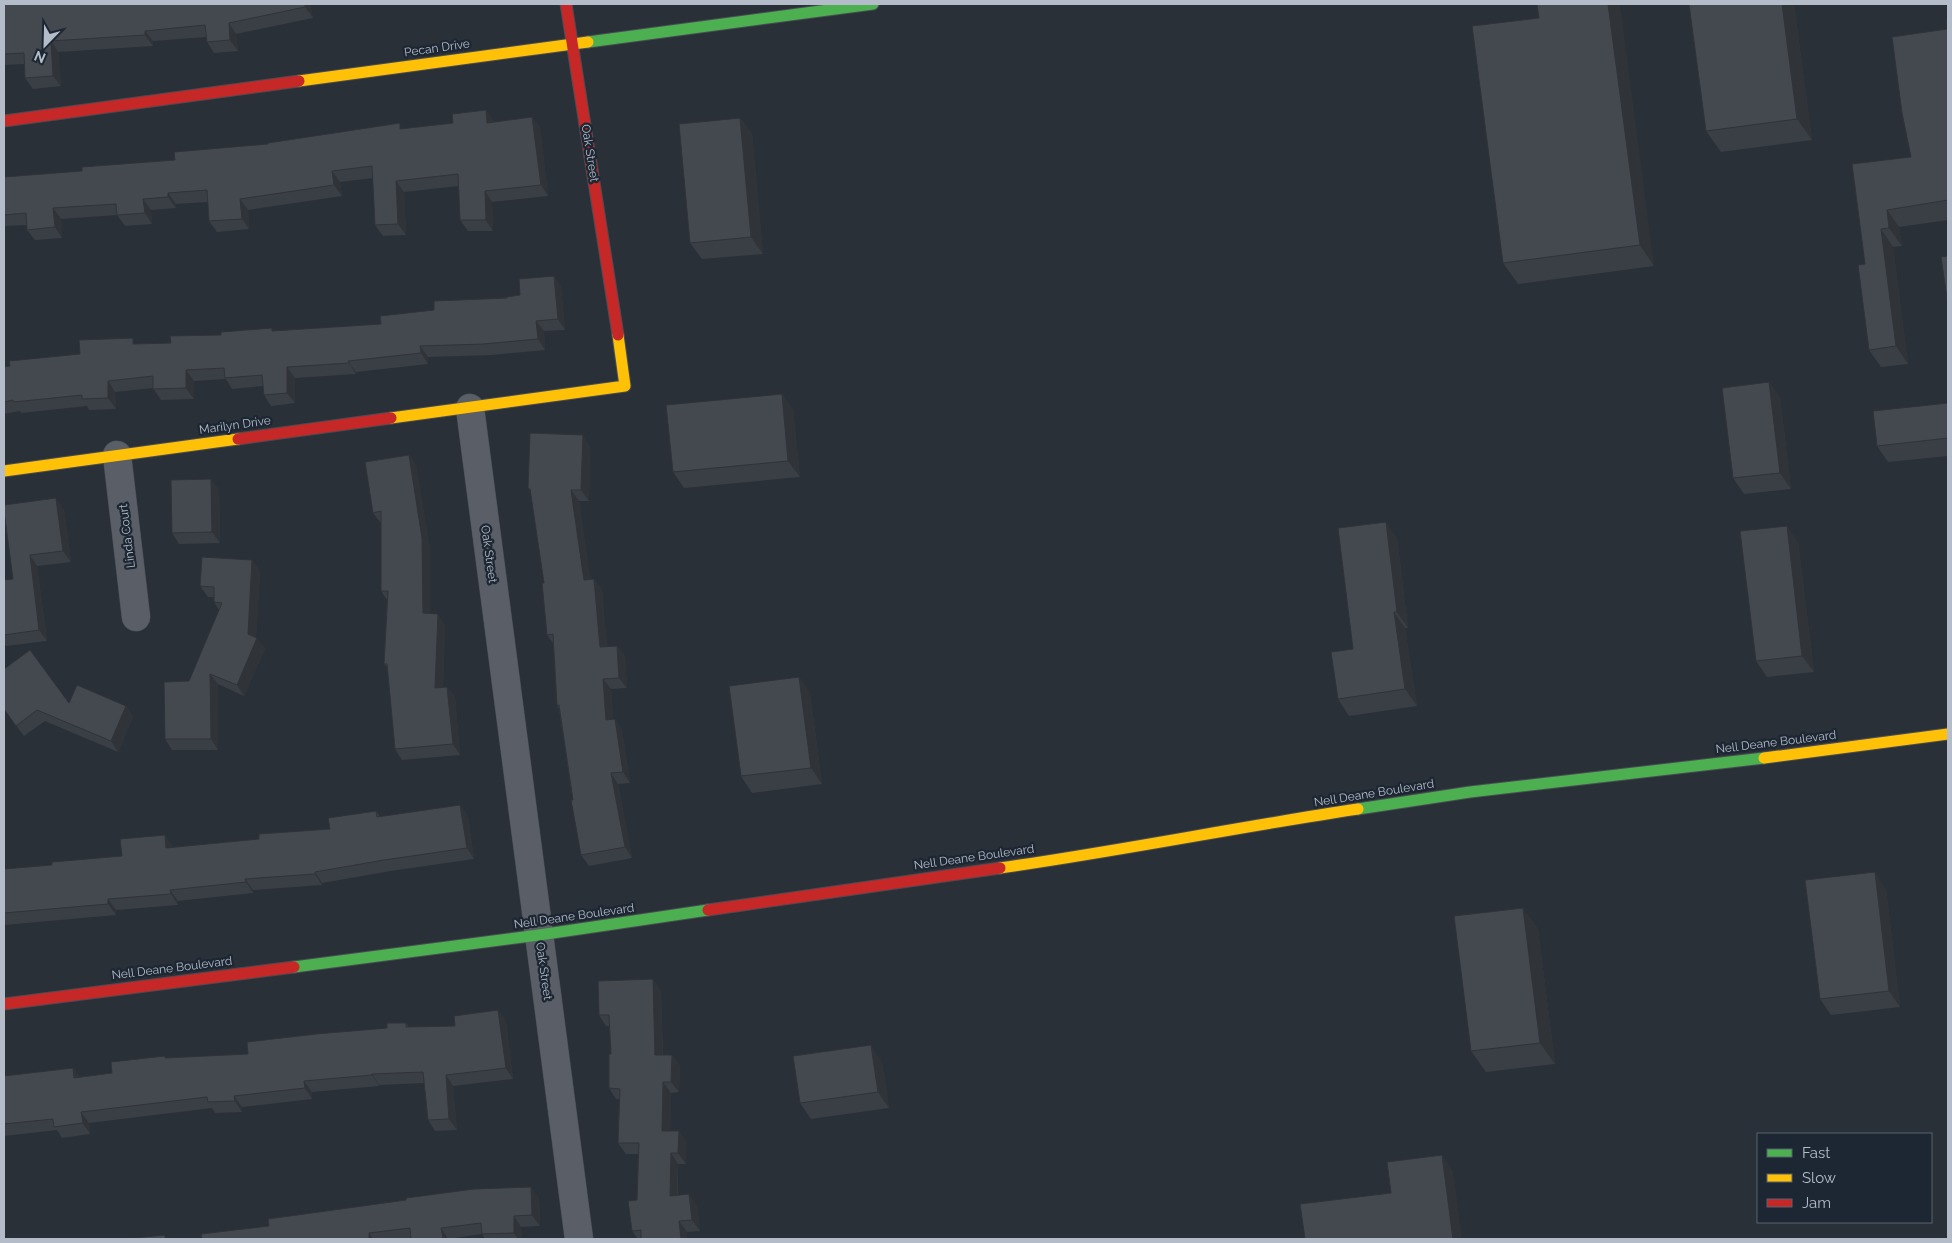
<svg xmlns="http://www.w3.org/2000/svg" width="1952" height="1243" font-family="Raleway,sans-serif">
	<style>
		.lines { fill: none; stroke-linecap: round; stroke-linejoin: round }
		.street-casing { stroke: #484c53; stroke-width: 29 }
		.fast-casing { stroke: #484c53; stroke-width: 13 }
		.slow-casing { stroke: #484c53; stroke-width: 13 }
		.jam-casing { stroke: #484c53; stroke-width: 13 }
		.street { stroke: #5a5e66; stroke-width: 28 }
		.fast { stroke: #4caf50; stroke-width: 11 }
		.slow { stroke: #ffc107; stroke-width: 11 }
		.jam { stroke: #c62828; stroke-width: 11 }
		.wall { fill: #3a3f45 }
		.shaded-wall { fill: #303338 }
		.building { fill: #444950; stroke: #303338 }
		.labels { text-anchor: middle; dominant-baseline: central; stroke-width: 4.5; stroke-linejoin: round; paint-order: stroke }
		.street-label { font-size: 12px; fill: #b4bcc9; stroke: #1d2633 }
	</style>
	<rect width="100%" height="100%" fill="#2a3038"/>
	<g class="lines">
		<!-- street casing -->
		<g class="street-casing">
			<g id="street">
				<path d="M 470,408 L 579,1239"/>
				<path d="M 117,455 L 136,617"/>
			</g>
		</g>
		<!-- fast casing -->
		<g class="fast-casing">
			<g id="fast">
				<path d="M 588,42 L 873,4"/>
				<path d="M 1358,809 L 1470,792 L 1764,758"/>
				<path d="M 294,967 L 539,935 L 708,910"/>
			</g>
		</g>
		<!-- slow casing -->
		<g class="slow-casing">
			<g id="slow">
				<path d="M 299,81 L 588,42"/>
				<path d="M 391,418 L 625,386 L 618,335"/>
				<path d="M 4,471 L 238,439"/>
				<path d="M 1764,758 L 1948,734"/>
				<path d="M 1000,868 C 1120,851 1238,827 1358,809"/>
			</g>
		</g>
		<!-- jam casing -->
		<g class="jam-casing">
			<g id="jam">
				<path d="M 566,4 L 618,335"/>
				<path d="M 4,121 L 299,81"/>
				<path d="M 238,439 L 391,418"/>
				<path d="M 708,910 L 1000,868"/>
				<path d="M 4,1004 L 294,967"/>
			</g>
		</g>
		<!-- street -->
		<use href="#street" class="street"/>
		<!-- fast -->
		<use href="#fast" class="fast"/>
		<!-- slow -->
		<use href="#slow" class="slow"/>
		<!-- jam -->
		<use href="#jam" class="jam"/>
	</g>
	<!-- wall -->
	<g class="wall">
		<path d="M 4,4 L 310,4 L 313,18 L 236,34 L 238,51 L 214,53 L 207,42 L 206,37 L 153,41 L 153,46 L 58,52 L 61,86 L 33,89 L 25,78 L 24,64 L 4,65 Z"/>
		<path d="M 1689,4 L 1794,4 L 1812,140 L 1721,152 L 1706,131 Z"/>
		<path d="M 1539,18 L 1654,266 L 1518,284 L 1503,263 Z"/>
		<path d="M 1948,20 L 1948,220 L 1899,227 L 1902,246 L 1893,247 L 1908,364 L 1881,367 L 1869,350 L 1865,264 L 1852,164 L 1911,157 L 1947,29 Z"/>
		<path d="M 486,110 L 494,122 L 532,117 L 540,128 L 548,196 L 492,202 L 493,231 L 468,231 L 460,220 L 459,186 L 404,192 L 406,235 L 383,236 L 375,225 L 373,178 L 340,182 L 342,196 L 248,210 L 249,229 L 217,232 L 209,221 L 208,202 L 176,204 L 176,208 L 151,210 L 152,224 L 125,226 L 117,215 L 61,219 L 62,238 L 35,240 L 27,230 L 27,225 L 4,226 L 4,177 L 82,171 L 175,160 L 268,144 L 453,123 Z"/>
		<path d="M 740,118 L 752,134 L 763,254 L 702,259 L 690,243 Z"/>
		<path d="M 554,276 L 561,287 L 565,330 L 544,331 L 545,350 L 491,355 L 428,357 L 428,364 L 356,372 L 356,374 L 295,378 L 295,403 L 271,406 L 264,395 L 263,386 L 232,389 L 226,379 L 194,381 L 194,399 L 161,400 L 153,388 L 115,392 L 116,409 L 89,410 L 87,406 L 21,413 L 20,411 L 4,414 L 4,367 L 137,344 L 171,343 L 221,335 L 381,324 L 434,310 L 520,295 Z"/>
		<path d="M 1769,382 L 1780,398 L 1791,489 L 1744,494 L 1733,478 Z"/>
		<path d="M 782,394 L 793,410 L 800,477 L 684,488 L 673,472 Z"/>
		<path d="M 1948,403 L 1948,456 L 1888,462 L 1877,446 Z"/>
		<path d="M 590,446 L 589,501 L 579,501 L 590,579 L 594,579 L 602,590 L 607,647 L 617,646 L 625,657 L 627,688 L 611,689 L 613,719 L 615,719 L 622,730 L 630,783 L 618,784 L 632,858 L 589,866 L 581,855 L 559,709 L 557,705 L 553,643 L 547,635 L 544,583 L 531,492 L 528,488 Z"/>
		<path d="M 409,455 L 416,466 L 430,549 L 430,613 L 445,625 L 443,687 L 447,687 L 455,697 L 460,755 L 402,760 L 395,749 L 388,668 L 384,664 L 387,600 L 381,591 L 381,523 L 373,513 Z"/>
		<path d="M 211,479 L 219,490 L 220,543 L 179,544 L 172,533 Z"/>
		<path d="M 64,509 L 71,562 L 37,566 L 47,641 L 6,646 L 4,643 L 4,580 L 13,579 Z"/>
		<path d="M 1397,538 L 1408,628 L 1405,628 L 1417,706 L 1349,716 L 1338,699 L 1353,649 Z"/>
		<path d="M 1798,542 L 1814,672 L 1767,677 L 1756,661 Z"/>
		<path d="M 252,560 L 260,571 L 256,637 L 265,649 L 244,696 L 218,684 L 218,750 L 172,750 L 165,739 L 219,610 L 214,602 L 214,597 L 208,597 L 200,586 Z"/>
		<path d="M 799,677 L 810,693 L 822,784 L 752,793 L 741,776 Z"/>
		<path d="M 69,703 L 126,706 L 133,717 L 118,752 L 45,721 L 24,736 L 4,709 Z"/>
		<path d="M 460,805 L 468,816 L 474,859 L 391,871 L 322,883 L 322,885 L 253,890 L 253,893 L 178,901 L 178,905 L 116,910 L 116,915 L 4,925 L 4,869 L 52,865 L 122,856 L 172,845 L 173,847 L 259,839 L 330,829 L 376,811 L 380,817 Z"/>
		<path d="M 1886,889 L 1900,1007 L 1831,1015 L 1820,999 Z"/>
		<path d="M 1523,908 L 1538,929 L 1555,1064 L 1486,1072 L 1471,1051 Z"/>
		<path d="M 661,990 L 663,1055 L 672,1055 L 680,1066 L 679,1092 L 671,1093 L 670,1131 L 679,1131 L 686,1142 L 686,1164 L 678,1164 L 678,1195 L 697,1205 L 700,1231 L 687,1232 L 687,1239 L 638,1239 L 632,1231 L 637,1200 L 638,1154 L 626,1154 L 618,1143 L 619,1099 L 616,1099 L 609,1088 L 611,1054 L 609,1026 L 606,1026 L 599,1015 Z"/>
		<path d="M 498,1010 L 506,1021 L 513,1079 L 453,1086 L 457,1130 L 435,1131 L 428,1120 L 424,1083 L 379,1085 L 379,1086 L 312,1092 L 312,1099 L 242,1107 L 242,1112 L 215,1113 L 212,1108 L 89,1123 L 90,1134 L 62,1138 L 57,1130 L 4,1136 L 4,1076 L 73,1068 L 80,1077 L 112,1073 L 166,1058 L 248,1054 L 387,1028 L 406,1023 L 409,1027 L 455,1026 Z"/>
		<path d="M 882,1062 L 889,1108 L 811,1119 L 800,1103 Z"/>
		<path d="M 531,1187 L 539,1198 L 540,1226 L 521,1227 L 522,1239 L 485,1239 L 482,1234 L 448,1239 L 202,1239 L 269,1226 Z"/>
	</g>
	<!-- shaded-wall -->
	<g class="shaded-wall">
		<path d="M 305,4 L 310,4 L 313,18 L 305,7 Z"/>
		<path d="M 1608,4 L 1620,4 L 1654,266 L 1640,245 Z"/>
		<path d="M 1782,4 L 1794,4 L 1812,140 L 1797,119 Z"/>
		<path d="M 229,23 L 236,34 L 238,51 L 230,40 Z"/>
		<path d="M 145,31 L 153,41 L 153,46 L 145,35 Z"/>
		<path d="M 51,41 L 58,52 L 61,86 L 53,76 Z"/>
		<path d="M 486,110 L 493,121 L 495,134 L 487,123 Z"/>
		<path d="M 532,117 L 540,128 L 548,196 L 541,185 Z"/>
		<path d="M 740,118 L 752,134 L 763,254 L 751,237 Z"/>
		<path d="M 332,171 L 340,182 L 342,196 L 334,185 Z"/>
		<path d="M 396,181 L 404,192 L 406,235 L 398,224 Z"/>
		<path d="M 485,191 L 492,202 L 493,231 L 486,220 Z"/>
		<path d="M 168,193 L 176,204 L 176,208 L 168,197 Z"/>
		<path d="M 143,199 L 151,210 L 152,224 L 145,213 Z"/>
		<path d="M 240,199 L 248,210 L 249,229 L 242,219 Z"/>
		<path d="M 53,208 L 61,219 L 62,238 L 55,227 Z"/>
		<path d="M 1887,210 L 1899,227 L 1902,246 L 1889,228 Z"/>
		<path d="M 1881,229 L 1893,247 L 1908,364 L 1896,346 Z"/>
		<path d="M 554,276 L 561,287 L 565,330 L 558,319 Z"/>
		<path d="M 536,321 L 544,331 L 545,350 L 538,339 Z"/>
		<path d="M 420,346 L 428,357 L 428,364 L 421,353 Z"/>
		<path d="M 348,361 L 356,372 L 356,374 L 349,363 Z"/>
		<path d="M 287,367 L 295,378 L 295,403 L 287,393 Z"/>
		<path d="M 186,370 L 194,381 L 194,399 L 186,388 Z"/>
		<path d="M 108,381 L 115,392 L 116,409 L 108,398 Z"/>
		<path d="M 1769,382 L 1780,398 L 1791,489 L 1780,473 Z"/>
		<path d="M 782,394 L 793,410 L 800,477 L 788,461 Z"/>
		<path d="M 583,435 L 590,446 L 589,501 L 581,490 Z"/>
		<path d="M 409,455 L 416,466 L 430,549 L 430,624 L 423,613 Z"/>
		<path d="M 211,479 L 219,490 L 220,543 L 212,532 Z"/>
		<path d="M 571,490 L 579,501 L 592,591 L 584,580 Z"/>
		<path d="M 56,498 L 64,509 L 71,562 L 63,551 Z"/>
		<path d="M 1386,522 L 1397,538 L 1408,628 L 1397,612 Z"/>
		<path d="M 1787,526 L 1798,542 L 1814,672 L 1802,656 Z"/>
		<path d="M 30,555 L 37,566 L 47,641 L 39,630 Z"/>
		<path d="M 252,560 L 260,571 L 256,639 L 257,638 L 265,649 L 244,696 L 237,685 L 248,634 Z"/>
		<path d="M 594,579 L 602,590 L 608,658 L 600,647 Z"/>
		<path d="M 1394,612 L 1405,628 L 1417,706 L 1405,689 Z"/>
		<path d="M 438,614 L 445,625 L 443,699 L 435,688 Z"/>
		<path d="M 617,646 L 625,657 L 627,688 L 619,678 Z"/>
		<path d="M 210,674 L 218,684 L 218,750 L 211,739 Z"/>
		<path d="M 799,677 L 810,693 L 822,784 L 811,768 Z"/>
		<path d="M 603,679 L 611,689 L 614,731 L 606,720 Z"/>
		<path d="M 447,687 L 455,697 L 460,755 L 453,744 Z"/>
		<path d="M 126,706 L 133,717 L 118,752 L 111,741 Z"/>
		<path d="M 615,719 L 622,730 L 630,783 L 623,772 Z"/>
		<path d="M 611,773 L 618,784 L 632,858 L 625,847 Z"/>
		<path d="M 460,805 L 468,816 L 474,859 L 467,848 Z"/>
		<path d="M 165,835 L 172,845 L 174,859 L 166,848 Z"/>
		<path d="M 315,872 L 322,883 L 322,885 L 315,874 Z"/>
		<path d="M 1875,872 L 1886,889 L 1900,1007 L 1889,991 Z"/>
		<path d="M 245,879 L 253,890 L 253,893 L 246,882 Z"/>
		<path d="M 170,890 L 178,901 L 178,905 L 171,894 Z"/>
		<path d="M 108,899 L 116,910 L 116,915 L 108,904 Z"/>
		<path d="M 1523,908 L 1538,929 L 1555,1064 L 1540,1043 Z"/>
		<path d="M 653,979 L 661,990 L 663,1066 L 655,1055 Z"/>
		<path d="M 498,1010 L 506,1021 L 513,1079 L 506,1068 Z"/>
		<path d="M 871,1045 L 882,1062 L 889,1108 L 878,1092 Z"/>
		<path d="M 672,1055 L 680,1066 L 679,1092 L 671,1082 Z"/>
		<path d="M 73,1068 L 81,1079 L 74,1078 Z"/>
		<path d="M 372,1074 L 379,1085 L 379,1086 L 372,1075 Z"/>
		<path d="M 446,1075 L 453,1086 L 457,1130 L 449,1119 Z"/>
		<path d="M 304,1081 L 312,1092 L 312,1099 L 305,1088 Z"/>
		<path d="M 663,1082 L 671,1093 L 670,1142 L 662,1131 Z"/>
		<path d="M 234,1096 L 242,1107 L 242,1112 L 235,1101 Z"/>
		<path d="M 81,1112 L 89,1123 L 90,1134 L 83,1123 Z"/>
		<path d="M 679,1131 L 686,1142 L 686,1164 L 678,1153 Z"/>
		<path d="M 671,1153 L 678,1164 L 677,1207 L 670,1196 Z"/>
		<path d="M 1442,1155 L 1453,1171 L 1462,1239 L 1453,1239 Z"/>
		<path d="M 531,1187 L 539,1198 L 540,1226 L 532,1215 Z"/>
		<path d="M 689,1194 L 697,1205 L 700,1231 L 692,1220 Z"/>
		<path d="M 514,1216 L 521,1227 L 522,1239 L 518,1239 L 514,1233 Z"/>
		<path d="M 679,1221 L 687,1232 L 687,1239 L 681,1239 Z"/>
		<path d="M 441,1228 L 448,1239 L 443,1239 L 443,1238 Z"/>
		<path d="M 369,1233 L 373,1239 L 369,1239 Z"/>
	</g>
	<!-- building -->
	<g class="building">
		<path d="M 4,4 L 305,4 L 305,7 L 229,23 L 230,40 L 207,42 L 205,25 L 145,31 L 145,35 L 51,41 L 53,76 L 25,78 L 24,53 L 4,54 Z"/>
		<path d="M 1537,4 L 1608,4 L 1640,245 L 1503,263 L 1472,26 L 1539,18 Z"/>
		<path d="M 1689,4 L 1782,4 L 1797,119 L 1706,131 Z"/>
		<path d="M 1946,20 L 1948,20 L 1948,200 L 1887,210 L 1889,228 L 1881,229 L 1896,346 L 1869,350 L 1858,265 L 1865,264 L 1852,164 L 1911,157 L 1902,113 L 1892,37 L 1947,29 Z"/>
		<path d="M 486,110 L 487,123 L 532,117 L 541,185 L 485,191 L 486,220 L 460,220 L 458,174 L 396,181 L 398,224 L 375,225 L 372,166 L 332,171 L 334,185 L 240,199 L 242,219 L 209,221 L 207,190 L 168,193 L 168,197 L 143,199 L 145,213 L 117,215 L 116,204 L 53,208 L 55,227 L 27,230 L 26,213 L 4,215 L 4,177 L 82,171 L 82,167 L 175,160 L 174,152 L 268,144 L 268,143 L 400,123 L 400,129 L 453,123 L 452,114 Z"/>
		<path d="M 740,118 L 751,237 L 690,243 L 679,124 Z"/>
		<path d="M 1948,256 L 1948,305 L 1941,257 Z"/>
		<path d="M 554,276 L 558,319 L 536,321 L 538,339 L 483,344 L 420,346 L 421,353 L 348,361 L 349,363 L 287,367 L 287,393 L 264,395 L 262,375 L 225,378 L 224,368 L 186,370 L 186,388 L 153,389 L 153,376 L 108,381 L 108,398 L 82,399 L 82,395 L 14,402 L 13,400 L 4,402 L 4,367 L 10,366 L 9,361 L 80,354 L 79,340 L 133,338 L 133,344 L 171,343 L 170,336 L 221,335 L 221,332 L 272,328 L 272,331 L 381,324 L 380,316 L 434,310 L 434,301 L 507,298 L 507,297 L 520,295 L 519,279 Z"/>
		<path d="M 1769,382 L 1780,473 L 1733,478 L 1722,388 Z"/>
		<path d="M 782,394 L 788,461 L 673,472 L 666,405 Z"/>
		<path d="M 1948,403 L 1948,438 L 1877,446 L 1873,411 Z"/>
		<path d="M 530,433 L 583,435 L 581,490 L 571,490 L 584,580 L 594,579 L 600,647 L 617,646 L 619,678 L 603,679 L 606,720 L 615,719 L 623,772 L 611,773 L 625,847 L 581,855 L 571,800 L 573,800 L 559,705 L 557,705 L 553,634 L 547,635 L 542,583 L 544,583 L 530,489 L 528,488 Z"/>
		<path d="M 409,455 L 422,538 L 423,613 L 438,614 L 435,688 L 447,687 L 453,744 L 395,749 L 387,664 L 384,664 L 388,591 L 381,591 L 381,511 L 373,513 L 365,462 Z"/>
		<path d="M 211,479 L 212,532 L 172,533 L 171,480 Z"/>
		<path d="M 56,498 L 63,551 L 30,555 L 39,630 L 4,635 L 4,580 L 13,579 L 4,511 L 4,505 Z"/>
		<path d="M 1386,522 L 1397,612 L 1394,612 L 1405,689 L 1338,699 L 1331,652 L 1353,649 L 1338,528 Z"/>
		<path d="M 1787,526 L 1802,656 L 1756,661 L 1740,531 Z"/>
		<path d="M 202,557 L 252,560 L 248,634 L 257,638 L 237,685 L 210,674 L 211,739 L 165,739 L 164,682 L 189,681 L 222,603 L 214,602 L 214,587 L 200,586 Z"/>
		<path d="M 30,650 L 69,703 L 77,685 L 126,706 L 111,741 L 37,710 L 16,726 L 4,709 L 4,669 Z"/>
		<path d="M 799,677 L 811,768 L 741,776 L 729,686 Z"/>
		<path d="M 460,805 L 467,848 L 384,860 L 315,872 L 315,874 L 245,879 L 246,882 L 170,890 L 171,894 L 108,899 L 108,904 L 4,913 L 4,869 L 52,865 L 52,862 L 122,856 L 120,839 L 165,835 L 166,848 L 259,839 L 259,834 L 330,829 L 328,818 L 376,811 L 377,817 Z"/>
		<path d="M 1875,872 L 1889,991 L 1820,999 L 1805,880 Z"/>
		<path d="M 1523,908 L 1540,1043 L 1471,1051 L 1454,916 Z"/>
		<path d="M 653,979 L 655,1055 L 672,1055 L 671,1082 L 663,1082 L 662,1131 L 679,1131 L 678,1153 L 671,1153 L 670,1196 L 689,1194 L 692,1220 L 679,1221 L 681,1239 L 641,1239 L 641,1230 L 632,1231 L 628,1201 L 637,1200 L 639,1143 L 618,1143 L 620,1089 L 609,1088 L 609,1054 L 611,1054 L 609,1015 L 599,1015 L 598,981 Z"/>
		<path d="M 498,1010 L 506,1068 L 446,1075 L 449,1119 L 428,1120 L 423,1072 L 372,1074 L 372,1075 L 304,1081 L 305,1088 L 234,1096 L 235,1101 L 208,1102 L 207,1097 L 81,1112 L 83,1123 L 54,1127 L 53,1119 L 4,1124 L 4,1076 L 73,1068 L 74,1078 L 112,1073 L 111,1062 L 165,1056 L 165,1058 L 248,1054 L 247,1042 L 316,1034 L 387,1028 L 387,1023 L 406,1023 L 406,1027 L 455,1026 L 454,1016 Z"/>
		<path d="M 871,1045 L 878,1092 L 800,1103 L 793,1056 Z"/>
		<path d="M 1442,1155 L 1453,1239 L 1305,1239 L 1300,1204 L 1391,1193 L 1387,1162 Z"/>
		<path d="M 531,1187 L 532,1215 L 514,1216 L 514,1233 L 482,1234 L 481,1223 L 441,1228 L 443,1238 L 437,1239 L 411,1239 L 410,1228 L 369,1233 L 369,1239 L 202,1239 L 201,1234 L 269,1226 L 268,1219 L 406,1200 L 406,1198 L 474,1189 Z"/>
		<path d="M 165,1235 L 165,1239 L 134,1239 L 134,1238 Z"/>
	</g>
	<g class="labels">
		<!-- street labels -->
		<g class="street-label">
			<text transform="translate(437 48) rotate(-8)">Pecan Drive</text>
			<text transform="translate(590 153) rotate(81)">Oak Street</text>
			<text transform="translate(235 425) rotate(-8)">Marilyn Drive</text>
			<text transform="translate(127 536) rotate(-97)">Linda Court</text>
			<text transform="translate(489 554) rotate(82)">Oak Street</text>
			<text transform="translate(1776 742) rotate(-7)">Nell Deane Boulevard</text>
			<text transform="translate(1374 793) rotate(-9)">Nell Deane Boulevard</text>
			<text transform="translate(974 857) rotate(-8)">Nell Deane Boulevard</text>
			<text transform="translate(574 916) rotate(-8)">Nell Deane Boulevard</text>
			<text transform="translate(172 968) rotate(-7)">Nell Deane Boulevard</text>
			<text transform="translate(544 971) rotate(82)">Oak Street</text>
		</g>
	</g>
	<!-- border -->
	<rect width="1952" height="1243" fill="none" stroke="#b4bcc9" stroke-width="10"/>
	<!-- legend -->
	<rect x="1757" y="1133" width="175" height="90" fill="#1d2633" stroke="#59626f"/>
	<rect x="1767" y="1149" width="25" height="8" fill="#4caf50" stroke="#59626f"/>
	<text x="1802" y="1158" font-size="15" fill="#b4bcc9">Fast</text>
	<rect x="1767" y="1174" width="25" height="8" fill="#ffc107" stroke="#59626f"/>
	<text x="1802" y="1183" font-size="15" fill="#b4bcc9">Slow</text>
	<rect x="1767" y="1199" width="25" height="8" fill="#c62828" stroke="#59626f"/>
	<text x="1802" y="1208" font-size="15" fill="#b4bcc9">Jam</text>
	<!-- north arrow -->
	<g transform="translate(45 45) rotate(203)" stroke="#1d2633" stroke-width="4" paint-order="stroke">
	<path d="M0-4L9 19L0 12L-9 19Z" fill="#b4bcc9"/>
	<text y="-8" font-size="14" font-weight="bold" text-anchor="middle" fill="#b4bcc9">N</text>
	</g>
</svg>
